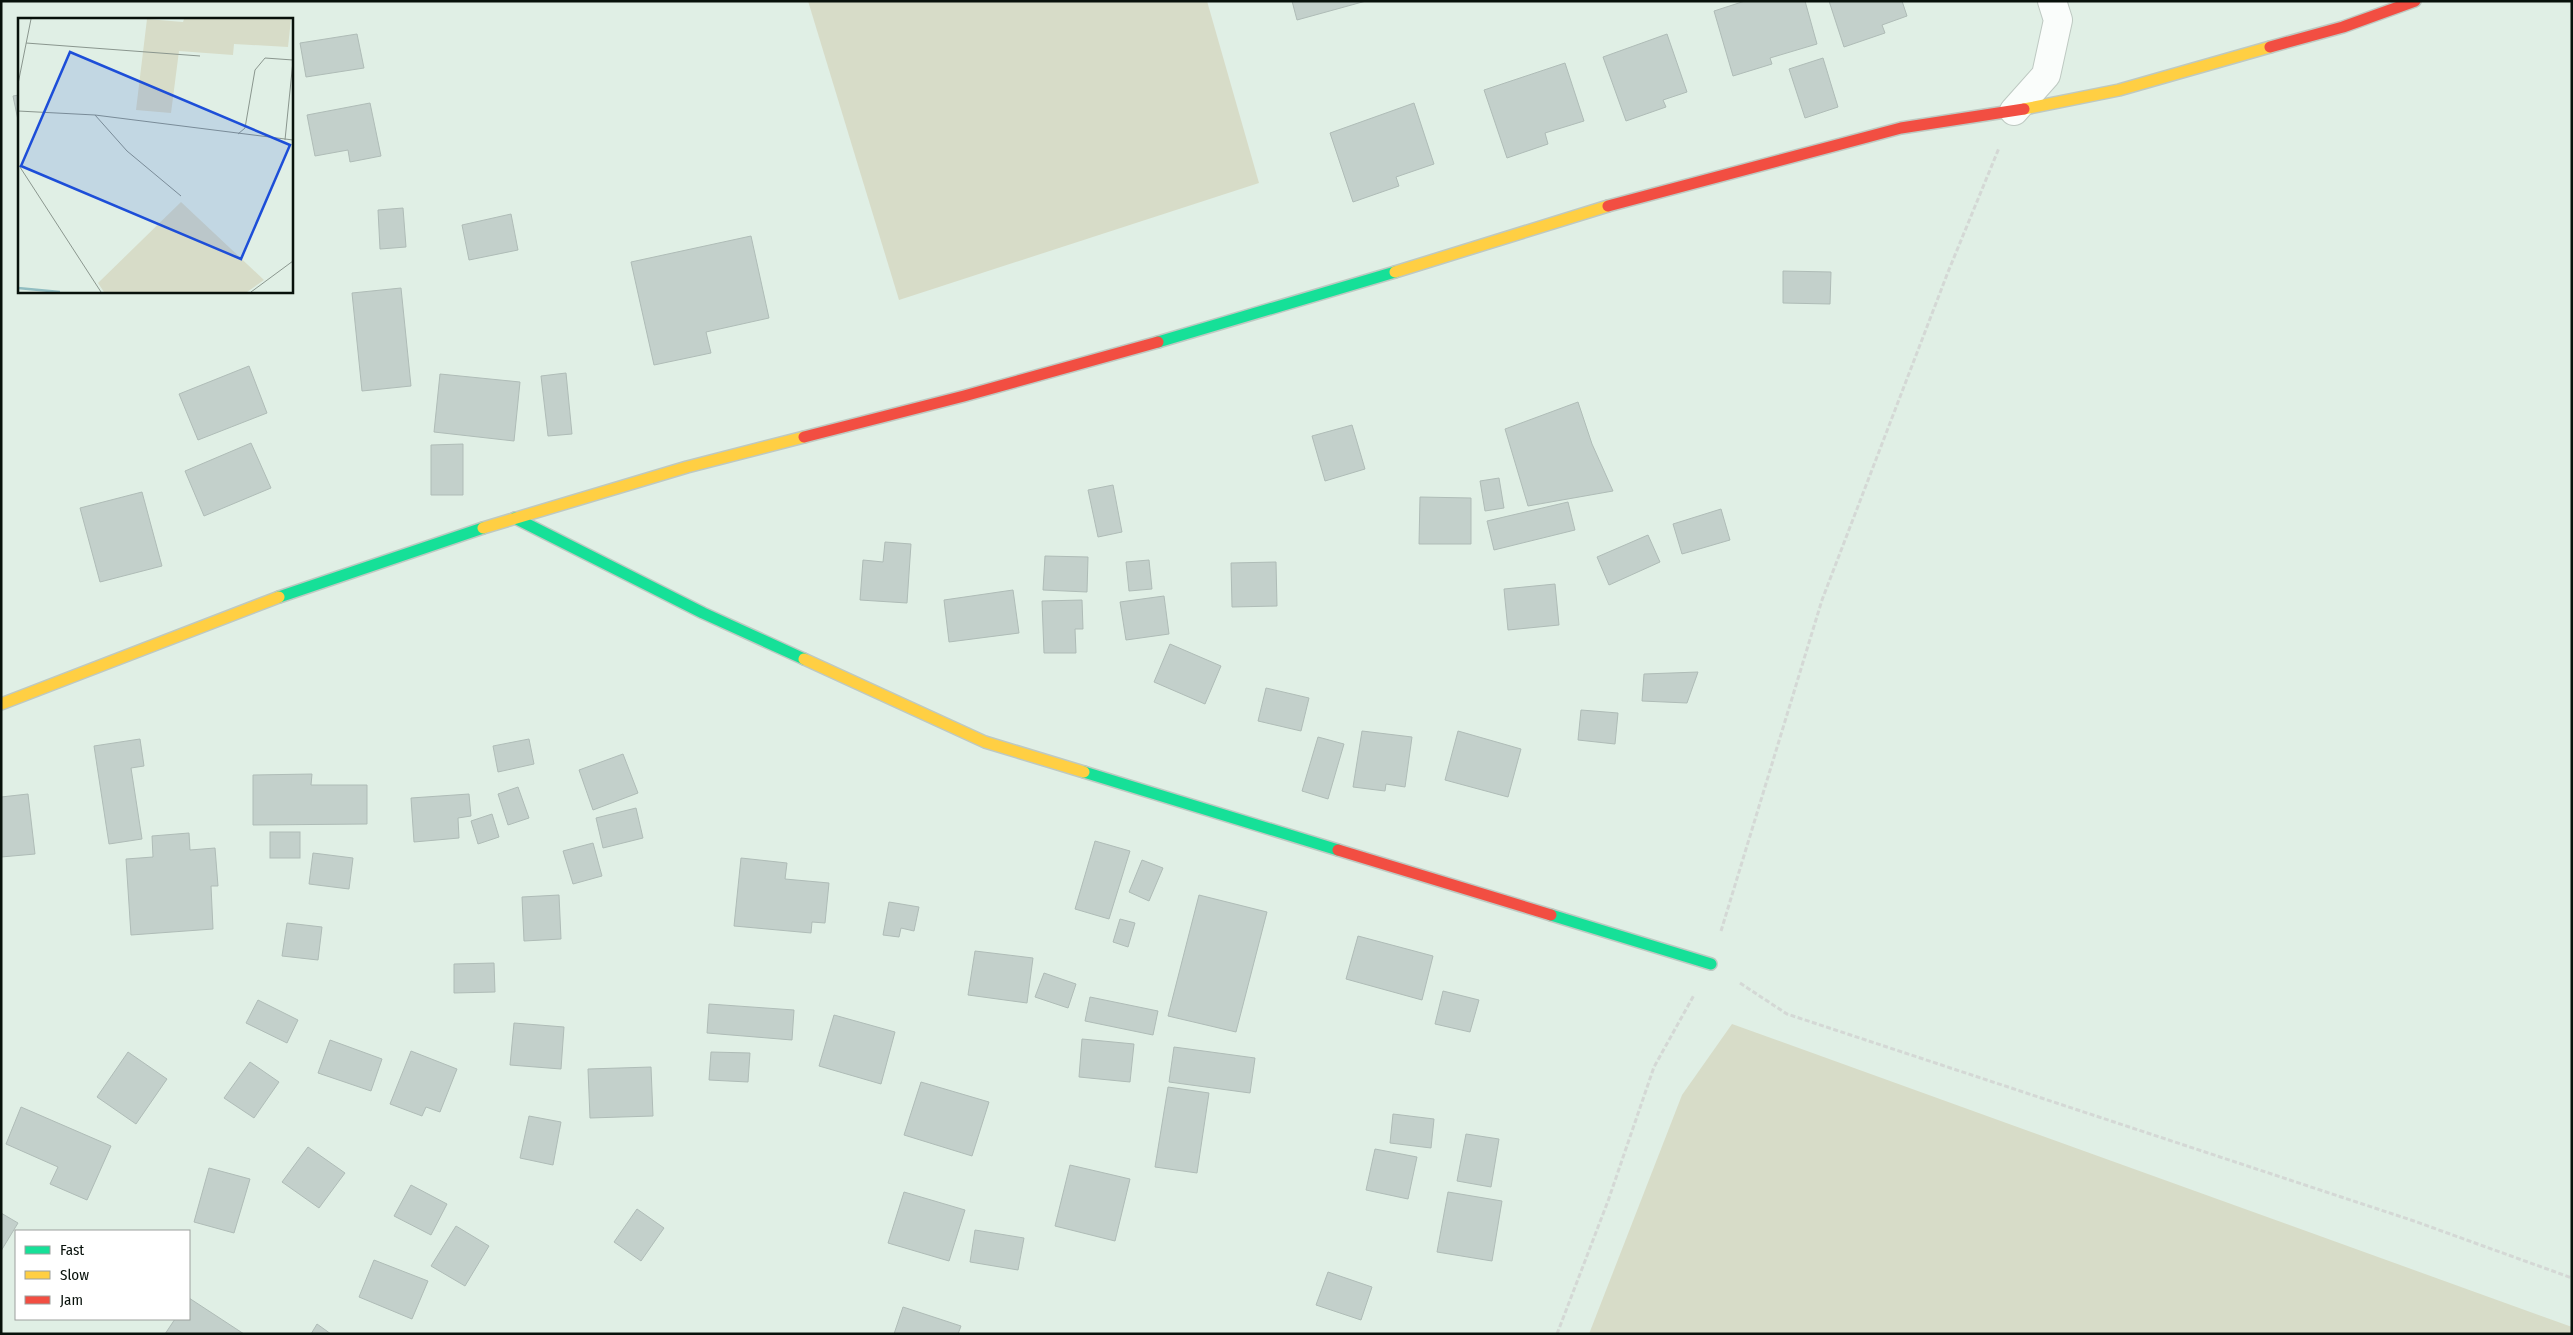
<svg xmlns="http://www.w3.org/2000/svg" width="2573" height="1335" font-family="'Fira Sans Condensed',sans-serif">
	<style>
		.green { fill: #d7dcc8 }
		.building { fill: #c3d0cb; stroke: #afbcb7 }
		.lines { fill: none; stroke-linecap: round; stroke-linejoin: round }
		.street-casing { stroke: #bec9c2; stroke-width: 30 }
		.fast-casing { stroke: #bec9c2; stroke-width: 14 }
		.slow-casing { stroke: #bec9c2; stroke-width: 14 }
		.jam-casing { stroke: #bec9c2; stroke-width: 14 }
		.path { stroke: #d4d8d5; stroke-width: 3; stroke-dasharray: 5 2.5; stroke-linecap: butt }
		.street { stroke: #fafdfb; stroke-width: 28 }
		.fast { stroke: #16e098; stroke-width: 11 }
		.slow { stroke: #ffcf43; stroke-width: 11 }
		.jam { stroke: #f24e42; stroke-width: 11 }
		.inset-river { fill: none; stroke: #91bdc1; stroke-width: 2.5 }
		.inset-road { fill: none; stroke: #8a968e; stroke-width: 1 }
		.view { fill: #1d4ed8; fill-opacity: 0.15; stroke: #1d4ed8; stroke-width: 2.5 }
		.inset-edge { fill: none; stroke: #08110b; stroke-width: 2.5 }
	</style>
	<rect width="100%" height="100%" fill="#e0efe5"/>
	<!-- green -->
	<g class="green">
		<path d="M 808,1 L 1207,1 L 1259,183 L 899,300 Z"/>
		<path d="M 1732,1024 L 2572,1327 L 2572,1334 L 1589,1334 L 1682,1095 Z"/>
	</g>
	<!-- building -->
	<g class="building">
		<path d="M 1292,1 L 1366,1 L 1297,20 Z"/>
		<path d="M 1745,1 L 1805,1 L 1817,44 L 1770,58 L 1772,64 L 1733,76 L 1714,11 Z"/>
		<path d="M 1829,1 L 1902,1 L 1907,16 L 1882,25 L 1885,33 L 1844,47 Z"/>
		<path d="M 357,34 L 364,68 L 306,77 L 300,43 Z"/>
		<path d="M 1667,34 L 1687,92 L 1663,100 L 1666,107 L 1626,121 L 1603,57 Z"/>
		<path d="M 1823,58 L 1838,107 L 1805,118 L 1789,69 Z"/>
		<path d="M 1565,63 L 1584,121 L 1545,133 L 1548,144 L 1507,158 L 1484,90 Z"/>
		<path d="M 19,95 L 19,125 L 13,96 Z"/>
		<path d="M 370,103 L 381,156 L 350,162 L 348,150 L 315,156 L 307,115 Z"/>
		<path d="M 1414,103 L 1434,164 L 1396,177 L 1399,186 L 1353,202 L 1330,133 Z"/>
		<path d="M 403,208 L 406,247 L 380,249 L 378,210 Z"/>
		<path d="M 511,214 L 518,250 L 469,260 L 462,225 Z"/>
		<path d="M 751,236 L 769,318 L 706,332 L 711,353 L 654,365 L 631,262 Z"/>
		<path d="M 1783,271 L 1831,272 L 1830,304 L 1783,303 Z"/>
		<path d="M 401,288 L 411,386 L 362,391 L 352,293 Z"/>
		<path d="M 249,366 L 267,413 L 198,440 L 179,394 Z"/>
		<path d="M 566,373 L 572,434 L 548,436 L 541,376 Z"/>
		<path d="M 440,374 L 520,382 L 514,441 L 434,432 Z"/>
		<path d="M 1578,402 L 1592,444 L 1613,491 L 1528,506 L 1505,429 Z"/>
		<path d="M 1352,425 L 1365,469 L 1325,481 L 1312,436 Z"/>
		<path d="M 251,443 L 271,488 L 204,516 L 185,471 Z"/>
		<path d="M 463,444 L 463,495 L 431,495 L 431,445 Z"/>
		<path d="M 1499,478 L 1504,508 L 1485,511 L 1480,481 Z"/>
		<path d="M 1113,485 L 1122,532 L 1098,537 L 1088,490 Z"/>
		<path d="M 142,492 L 162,566 L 100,582 L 80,508 Z"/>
		<path d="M 1420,497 L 1471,498 L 1471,544 L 1419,544 Z"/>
		<path d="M 1568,502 L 1575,530 L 1494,550 L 1487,521 Z"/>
		<path d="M 1721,509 L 1730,540 L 1682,554 L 1673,524 Z"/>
		<path d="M 1648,535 L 1660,562 L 1609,585 L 1597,557 Z"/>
		<path d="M 885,542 L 911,544 L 907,603 L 860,600 L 863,560 L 883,562 Z"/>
		<path d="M 1045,556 L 1088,557 L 1087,592 L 1043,590 Z"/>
		<path d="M 1149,560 L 1152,589 L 1129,591 L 1126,562 Z"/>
		<path d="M 1276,562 L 1277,606 L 1232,607 L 1231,563 Z"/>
		<path d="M 1555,584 L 1559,625 L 1508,630 L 1504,589 Z"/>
		<path d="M 1013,590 L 1019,633 L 949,642 L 944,600 Z"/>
		<path d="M 1164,596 L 1169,634 L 1126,640 L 1120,602 Z"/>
		<path d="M 1082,600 L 1083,629 L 1075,629 L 1076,653 L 1044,653 L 1042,601 Z"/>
		<path d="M 1170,644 L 1221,666 L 1205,704 L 1154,682 Z"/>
		<path d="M 1698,672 L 1687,703 L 1642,701 L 1644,674 Z"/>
		<path d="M 1266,688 L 1309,698 L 1301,731 L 1258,721 Z"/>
		<path d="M 1581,710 L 1618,713 L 1615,744 L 1578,740 Z"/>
		<path d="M 1362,731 L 1412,737 L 1405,787 L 1386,784 L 1385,791 L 1353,787 Z"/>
		<path d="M 1458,731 L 1521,749 L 1508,797 L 1445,780 Z"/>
		<path d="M 1318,737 L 1344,744 L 1328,799 L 1302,791 Z"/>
		<path d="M 140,739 L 144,766 L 131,768 L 142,839 L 109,844 L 94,746 Z"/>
		<path d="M 529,739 L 534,764 L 498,772 L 493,746 Z"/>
		<path d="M 623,754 L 638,793 L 593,810 L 579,770 Z"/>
		<path d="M 312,774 L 311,785 L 367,785 L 367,824 L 253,825 L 253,775 Z"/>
		<path d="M 518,787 L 529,818 L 508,825 L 498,794 Z"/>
		<path d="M 28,794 L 35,854 L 1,857 L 1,797 Z"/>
		<path d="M 469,794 L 471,816 L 458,818 L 459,838 L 414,842 L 411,798 Z"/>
		<path d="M 636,808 L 643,838 L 603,848 L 596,818 Z"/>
		<path d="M 492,814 L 499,837 L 478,844 L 471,821 Z"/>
		<rect x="270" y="832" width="30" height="26"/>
		<path d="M 189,833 L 190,850 L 215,848 L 218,886 L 211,886 L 213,929 L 131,935 L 126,859 L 153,857 L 152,836 Z"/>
		<path d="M 1095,841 L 1130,851 L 1109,919 L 1075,909 Z"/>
		<path d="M 593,843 L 602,876 L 573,884 L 563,851 Z"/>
		<path d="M 313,853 L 353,858 L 349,889 L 309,884 Z"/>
		<path d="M 741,858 L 787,863 L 785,879 L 829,883 L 825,923 L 812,922 L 811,933 L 734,926 Z"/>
		<path d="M 1142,860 L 1163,868 L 1149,901 L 1129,892 Z"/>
		<path d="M 559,895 L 561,939 L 524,941 L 522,897 Z"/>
		<path d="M 1199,895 L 1267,912 L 1236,1032 L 1168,1016 Z"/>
		<path d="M 889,902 L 919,907 L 914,931 L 901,928 L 899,937 L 883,935 Z"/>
		<path d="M 1120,919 L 1135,923 L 1128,947 L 1113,942 Z"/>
		<path d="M 287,923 L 322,927 L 318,960 L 282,956 Z"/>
		<path d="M 1358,936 L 1433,956 L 1422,1000 L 1346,979 Z"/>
		<path d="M 975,951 L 1033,958 L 1027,1003 L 968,995 Z"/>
		<path d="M 494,963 L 495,992 L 454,993 L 454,964 Z"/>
		<path d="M 1044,973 L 1076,984 L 1068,1008 L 1035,997 Z"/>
		<path d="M 1443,991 L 1479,1000 L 1470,1032 L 1435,1024 Z"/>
		<path d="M 1090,997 L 1158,1011 L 1153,1035 L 1085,1021 Z"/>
		<path d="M 258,1000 L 298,1020 L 287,1043 L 246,1023 Z"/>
		<path d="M 709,1004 L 794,1010 L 792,1040 L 707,1033 Z"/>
		<path d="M 834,1015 L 895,1032 L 881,1084 L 819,1066 Z"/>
		<path d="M 514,1023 L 564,1027 L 561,1069 L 510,1065 Z"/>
		<path d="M 1082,1039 L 1134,1044 L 1130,1082 L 1079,1077 Z"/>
		<path d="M 330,1040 L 382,1059 L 371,1091 L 318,1073 Z"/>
		<path d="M 1174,1047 L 1255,1058 L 1250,1093 L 1169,1082 Z"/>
		<path d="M 411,1051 L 457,1069 L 440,1112 L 426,1107 L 422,1116 L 390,1104 Z"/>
		<path d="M 128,1052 L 167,1079 L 136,1124 L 97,1097 Z"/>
		<path d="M 711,1052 L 750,1053 L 748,1082 L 709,1080 Z"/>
		<path d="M 250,1062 L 279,1082 L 254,1118 L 224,1098 Z"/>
		<path d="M 651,1067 L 653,1116 L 590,1118 L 588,1069 Z"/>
		<path d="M 921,1082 L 989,1102 L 972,1156 L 904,1135 Z"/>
		<path d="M 1168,1087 L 1209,1093 L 1197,1173 L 1155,1167 Z"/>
		<path d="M 21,1107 L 111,1146 L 87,1200 L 50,1184 L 58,1167 L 6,1144 Z"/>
		<path d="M 1393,1114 L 1434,1119 L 1431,1148 L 1390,1143 Z"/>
		<path d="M 529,1116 L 561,1122 L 553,1165 L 520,1158 Z"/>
		<path d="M 1466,1134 L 1499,1139 L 1491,1187 L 1457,1181 Z"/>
		<path d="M 308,1147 L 345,1173 L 319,1208 L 282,1182 Z"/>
		<path d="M 1375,1149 L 1417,1157 L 1408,1199 L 1366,1190 Z"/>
		<path d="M 1070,1165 L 1130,1179 L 1115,1241 L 1055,1226 Z"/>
		<path d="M 209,1168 L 250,1179 L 234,1233 L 194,1222 Z"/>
		<path d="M 411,1185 L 447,1204 L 431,1235 L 394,1216 Z"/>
		<path d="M 904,1192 L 965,1210 L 949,1261 L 888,1243 Z"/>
		<path d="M 1448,1192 L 1502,1201 L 1492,1261 L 1437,1252 Z"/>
		<path d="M 637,1209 L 664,1228 L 641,1261 L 614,1242 Z"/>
		<path d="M 1,1213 L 18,1223 L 1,1251 Z"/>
		<path d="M 456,1226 L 489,1246 L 465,1286 L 431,1266 Z"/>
		<path d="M 975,1230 L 1024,1238 L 1018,1270 L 970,1262 Z"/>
		<path d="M 374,1260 L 428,1281 L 412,1319 L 359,1297 Z"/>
		<path d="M 1328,1272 L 1372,1287 L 1361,1320 L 1316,1305 Z"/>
		<path d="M 189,1298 L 244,1334 L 165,1334 L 175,1319 L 189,1319 Z"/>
		<path d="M 903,1307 L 961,1326 L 958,1334 L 894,1334 Z"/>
		<path d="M 317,1324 L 331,1334 L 311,1334 Z"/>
	</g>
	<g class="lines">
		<!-- street casing -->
		<g class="street-casing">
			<path id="street" d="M 2014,111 L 2046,75 L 2058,20 L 2052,1"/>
		</g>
		<!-- fast casing -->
		<g class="fast-casing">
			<g id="fast">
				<path d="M 1158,342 L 1395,272"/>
				<path d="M 515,518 L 703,613 L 804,659"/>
				<path d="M 279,597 L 483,528"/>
				<path d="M 1084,772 L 1338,850"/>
				<path d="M 1551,915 L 1711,964"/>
			</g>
		</g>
		<!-- slow casing -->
		<g class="slow-casing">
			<g id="slow">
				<path d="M 2024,109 L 2119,90 L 2270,47"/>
				<path d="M 1395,272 L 1608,206"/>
				<path d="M 483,528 L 687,467 L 804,437"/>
				<path d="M 804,659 L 985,742 L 1084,772"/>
				<path d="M 1,704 L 279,597"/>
			</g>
		</g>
		<!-- jam casing -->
		<g class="jam-casing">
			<g id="jam">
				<path d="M 2270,47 L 2343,27 L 2415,1"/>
				<path d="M 1608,206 L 1901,128 L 2024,109"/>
				<path d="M 804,437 L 964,396 L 1158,342"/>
				<path d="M 1338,850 L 1551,915"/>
			</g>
		</g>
		<!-- path -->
		<g class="path">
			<path d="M 1721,931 L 1822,600 L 1948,272 L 1999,148"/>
			<path d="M 1740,983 L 1787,1014 L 2414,1221 L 2572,1278"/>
			<path d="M 1557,1334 L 1608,1201 L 1654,1067 L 1694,995"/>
		</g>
		<!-- street -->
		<use href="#street" class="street"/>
		<!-- fast -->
		<use href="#fast" class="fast"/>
		<!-- slow -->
		<use href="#slow" class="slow"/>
		<!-- jam -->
		<use href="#jam" class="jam"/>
	</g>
	<!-- overview -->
	<g transform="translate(18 18)">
		<rect width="275" height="275" fill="#e0efe5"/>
		<path d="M 129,1 L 165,4 L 166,1 L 273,1 L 270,29 L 216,26 L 215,37 L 161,33 L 153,95 L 118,92 ZM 163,184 L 246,262 L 229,274 L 86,274 L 80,265 Z" fill="#d7dcc8"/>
		<path class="inset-river" d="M 0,270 L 42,274"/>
		<path class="inset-road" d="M 8,25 L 182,38M 0,66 L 13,1M 0,93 L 77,97 L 275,122M 77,97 L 109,133 L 163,178M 220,116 L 227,110 L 237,52 L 247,40 L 275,42M 267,122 L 275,43M 0,146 L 83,274M 233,274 L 275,243"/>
		<path class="view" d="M 52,34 L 272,127 L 223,241 L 3,148 Z"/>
		<rect width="275" height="275" class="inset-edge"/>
	</g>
	<!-- border -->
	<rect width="2573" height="1335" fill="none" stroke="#08110b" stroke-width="5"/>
	<!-- legend -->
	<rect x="15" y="1230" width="175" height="90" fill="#ffffff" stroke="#9ca09d"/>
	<rect x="25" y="1246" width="25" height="8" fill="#16e098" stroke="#9ca09d"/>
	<text x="60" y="1255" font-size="15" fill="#08110b">Fast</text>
	<rect x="25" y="1271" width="25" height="8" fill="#ffcf43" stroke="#9ca09d"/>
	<text x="60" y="1280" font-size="15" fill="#08110b">Slow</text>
	<rect x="25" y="1296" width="25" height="8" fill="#f24e42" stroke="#9ca09d"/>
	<text x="60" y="1305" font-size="15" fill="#08110b">Jam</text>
</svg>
